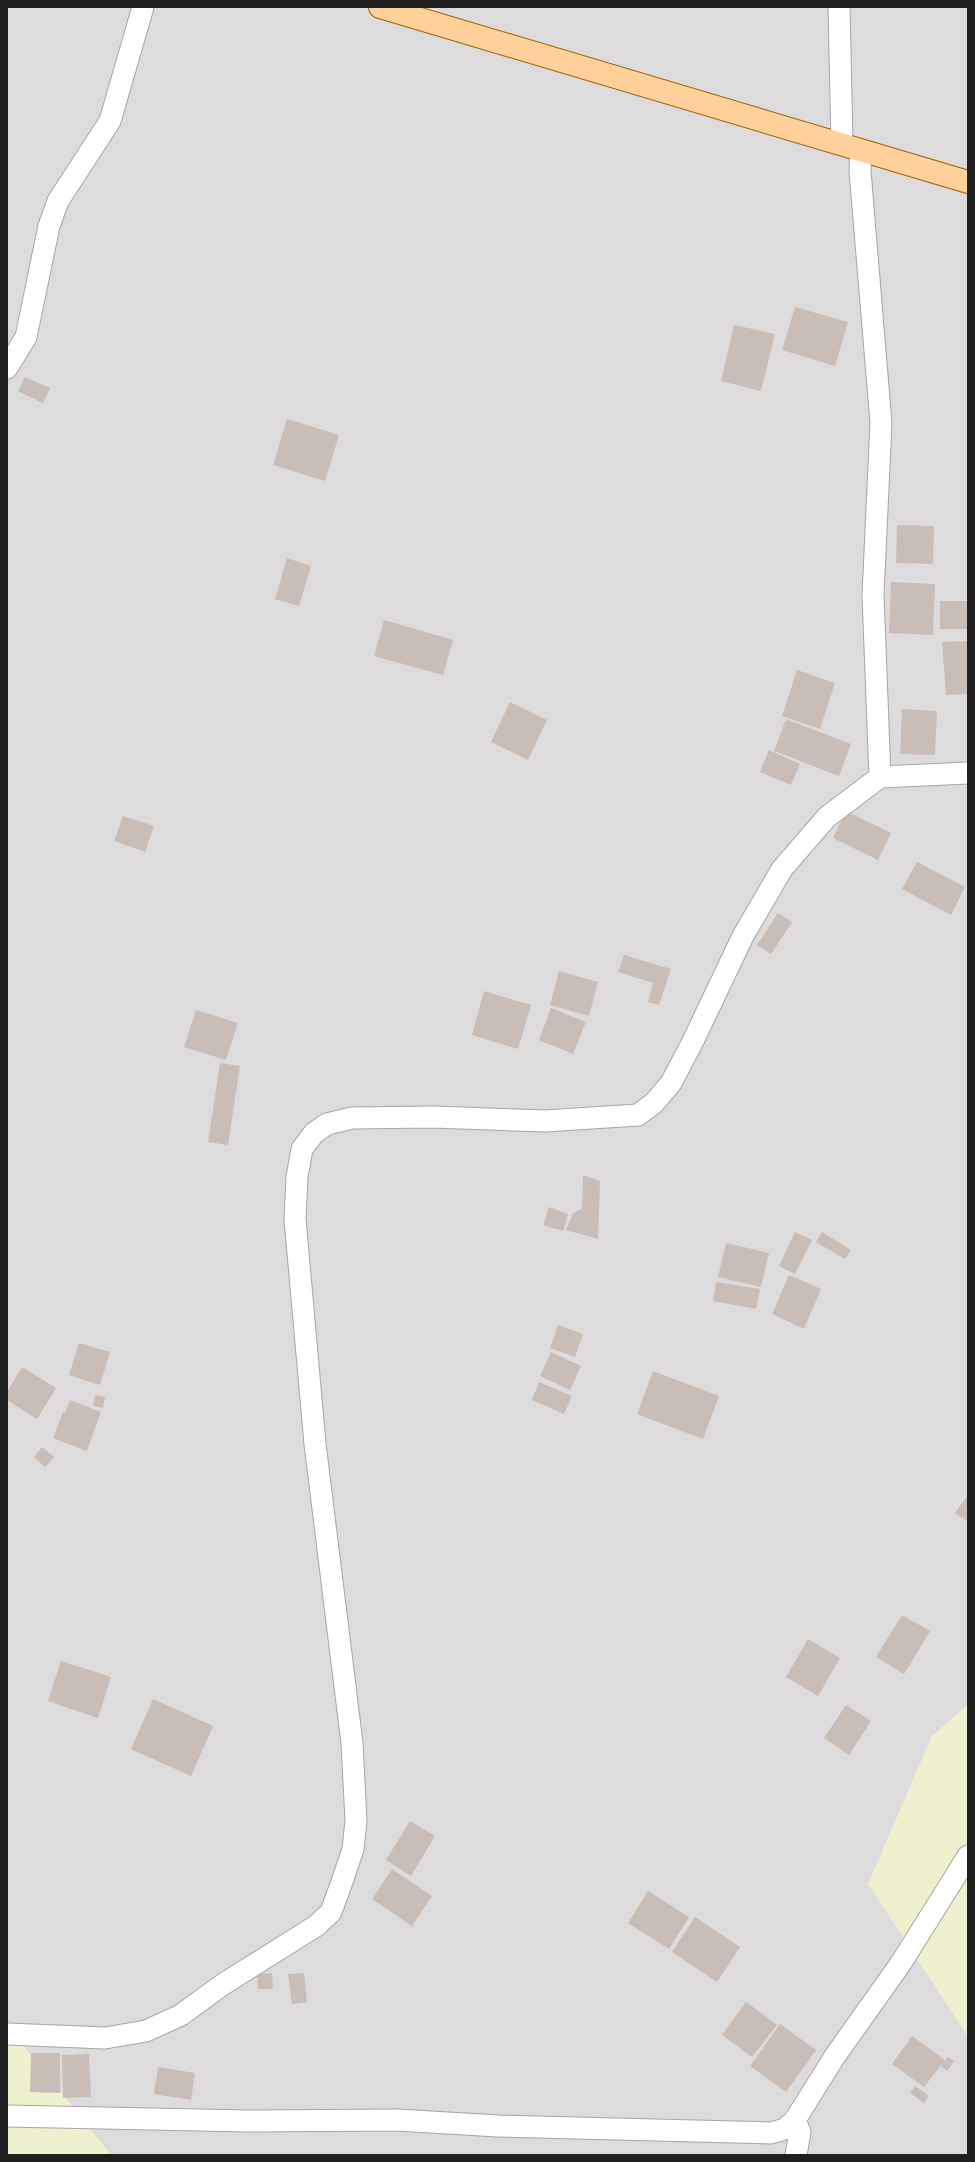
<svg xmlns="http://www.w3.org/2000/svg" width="975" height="2162" font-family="Cabin,sans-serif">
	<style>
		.residential { fill: #dddbdb }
		.farmland { fill: #eff0ce }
		.building { fill: #c8beb7 }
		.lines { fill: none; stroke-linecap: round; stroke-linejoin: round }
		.minor-casing { stroke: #a6a6a6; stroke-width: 23 }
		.major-casing { stroke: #996000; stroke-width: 24 }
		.minor { stroke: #fff; stroke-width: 21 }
		.major { stroke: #ffd09a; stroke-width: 22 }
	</style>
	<rect width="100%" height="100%" fill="#f0ece4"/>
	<!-- residential -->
	<path class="residential" d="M 7,7 L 968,7 L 968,1705 L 932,1736 L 869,1883 L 968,2037 L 968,2155 L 111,2155 L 7,2025 Z"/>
	<!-- farmland -->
	<g class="farmland">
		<path d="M 968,1705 L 968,2037 L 868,1884 L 932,1736 Z"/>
		<path d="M 7,2025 L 111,2155 L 7,2155 Z"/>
	</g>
	<!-- building -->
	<g class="building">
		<path d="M 795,307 L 848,322 L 835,366 L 782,350 Z"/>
		<path d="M 734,325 L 775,334 L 761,391 L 721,381 Z"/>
		<path d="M 25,377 L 50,388 L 43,403 L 18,391 Z"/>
		<path d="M 287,419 L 339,435 L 325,481 L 273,465 Z"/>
		<path d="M 897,525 L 934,526 L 933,564 L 896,563 Z"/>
		<path d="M 287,558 L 311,566 L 299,606 L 275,599 Z"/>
		<path d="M 891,582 L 935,584 L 933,635 L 889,633 Z"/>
		<rect x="940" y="601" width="28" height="28"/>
		<path d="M 384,620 L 453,640 L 443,675 L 374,656 Z"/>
		<path d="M 968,641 L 968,694 L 946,695 L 942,642 Z"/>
		<path d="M 797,670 L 835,683 L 820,729 L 782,716 Z"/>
		<path d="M 510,702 L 547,720 L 528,760 L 491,742 Z"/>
		<path d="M 902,709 L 937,711 L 935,755 L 900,754 Z"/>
		<path d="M 786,719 L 851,744 L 839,776 L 774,751 Z"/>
		<path d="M 769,750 L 800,764 L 791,785 L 760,772 Z"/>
		<path d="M 846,811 L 891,833 L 878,860 L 833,838 Z"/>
		<path d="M 123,816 L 154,826 L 145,852 L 114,841 Z"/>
		<path d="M 917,862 L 965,887 L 951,915 L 902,889 Z"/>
		<path d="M 778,913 L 792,922 L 771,954 L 757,945 Z"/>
		<path d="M 624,955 L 671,969 L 659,1005 L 648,1002 L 653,983 L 618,972 Z"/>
		<path d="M 559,971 L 598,982 L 589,1016 L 550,1005 Z"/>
		<path d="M 484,991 L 531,1005 L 518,1049 L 472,1035 Z"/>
		<path d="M 551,1008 L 586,1022 L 573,1054 L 539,1040 Z"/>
		<path d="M 196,1010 L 238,1023 L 226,1060 L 184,1047 Z"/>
		<path d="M 220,1063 L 240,1066 L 228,1145 L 208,1142 Z"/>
		<path d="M 583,1175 L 600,1181 L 598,1239 L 566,1230 L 573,1213 L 582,1209 Z"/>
		<path d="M 549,1207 L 568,1214 L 563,1231 L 543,1225 Z"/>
		<path d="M 795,1232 L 812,1240 L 795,1274 L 779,1266 Z"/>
		<path d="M 822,1232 L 851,1250 L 845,1259 L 816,1242 Z"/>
		<path d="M 726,1243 L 769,1253 L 761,1287 L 718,1277 Z"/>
		<path d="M 789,1275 L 821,1289 L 804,1329 L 772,1314 Z"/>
		<path d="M 716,1282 L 760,1289 L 756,1309 L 713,1301 Z"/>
		<path d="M 558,1325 L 583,1334 L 575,1357 L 550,1348 Z"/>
		<path d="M 79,1343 L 110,1352 L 100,1385 L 69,1375 Z"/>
		<path d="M 551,1352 L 581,1366 L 570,1390 L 540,1376 Z"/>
		<path d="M 22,1367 L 56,1388 L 37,1419 L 7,1400 L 7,1392 Z"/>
		<path d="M 653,1371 L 719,1396 L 703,1439 L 637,1414 Z"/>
		<path d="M 539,1382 L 572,1396 L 564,1414 L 532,1400 Z"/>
		<path d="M 95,1395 L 105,1397 L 103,1408 L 93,1406 Z"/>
		<path d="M 70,1400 L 101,1412 L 87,1451 L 53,1438 L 63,1412 L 65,1413 Z"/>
		<path d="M 42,1447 L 54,1457 L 45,1467 L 34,1457 Z"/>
		<path d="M 968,1495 L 968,1522 L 955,1513 Z"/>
		<path d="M 902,1615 L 930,1631 L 904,1674 L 876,1657 Z"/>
		<path d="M 808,1639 L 840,1658 L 818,1696 L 786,1677 Z"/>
		<path d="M 61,1661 L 111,1677 L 98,1718 L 48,1701 Z"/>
		<path d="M 153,1699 L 213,1726 L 191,1776 L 131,1749 Z"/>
		<path d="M 846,1705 L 871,1721 L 849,1755 L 824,1738 Z"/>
		<path d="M 410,1821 L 435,1836 L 411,1876 L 386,1860 Z"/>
		<path d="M 392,1869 L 432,1896 L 412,1926 L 372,1899 Z"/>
		<path d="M 648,1891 L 689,1917 L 669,1949 L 628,1923 Z"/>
		<path d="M 695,1917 L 740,1947 L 717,1982 L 672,1952 Z"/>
		<path d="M 272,1973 L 273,1989 L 258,1989 L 257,1974 Z"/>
		<path d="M 304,1973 L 307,2002 L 292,2004 L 288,1974 Z"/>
		<path d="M 746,2002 L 777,2025 L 752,2057 L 722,2035 Z"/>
		<path d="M 780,2024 L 816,2050 L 786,2092 L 750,2066 Z"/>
		<path d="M 912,2036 L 945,2060 L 924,2087 L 892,2064 Z"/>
		<path d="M 31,2053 L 60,2053 L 60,2093 L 30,2092 Z"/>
		<path d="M 89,2054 L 91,2097 L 63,2098 L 62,2055 Z"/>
		<path d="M 948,2057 L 954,2061 L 947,2071 L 941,2066 Z"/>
		<path d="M 158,2067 L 195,2073 L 191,2100 L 154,2094 Z"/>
		<path d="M 915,2086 L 929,2096 L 924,2103 L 910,2093 Z"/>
	</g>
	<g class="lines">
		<!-- minor casing -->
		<g class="minor-casing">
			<g id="minor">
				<path d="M 839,7 L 842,144"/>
				<path d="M 861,151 L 860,171 L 881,423 L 873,595 L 880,777"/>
				<path d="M 7,368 L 26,337 L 49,226 L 58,201 L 110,121 L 143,7"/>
				<path d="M 7,2034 L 105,2038 L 146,2031 L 181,2015 L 222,1985 L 316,1926 L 331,1912 L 343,1879 L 353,1849 L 356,1821 L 352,1743 L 315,1444 L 295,1219 L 297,1177 L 302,1149 L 314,1133 L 327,1124 L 352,1118 L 433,1117 L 545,1121 L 638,1115 L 654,1103 L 671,1083 L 693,1041 L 743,936 L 782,869 L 827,817 L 880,777 L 968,773"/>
				<path d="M 7,2116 L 247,2121 L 397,2120 L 498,2126 L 771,2133 L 785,2129 L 795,2120 L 835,2056 L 901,1963 L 968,1856"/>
				<path d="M 795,2120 L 800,2132 L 796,2155"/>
			</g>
		</g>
		<!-- major casing -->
		<g class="major-casing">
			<path id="major" d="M 380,7 L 968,182"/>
		</g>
		<!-- minor -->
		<use href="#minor" class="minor"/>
		<!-- major -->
		<use href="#major" class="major"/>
	</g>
	<!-- border -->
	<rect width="975" height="2162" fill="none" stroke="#1f1f1f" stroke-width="16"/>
</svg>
